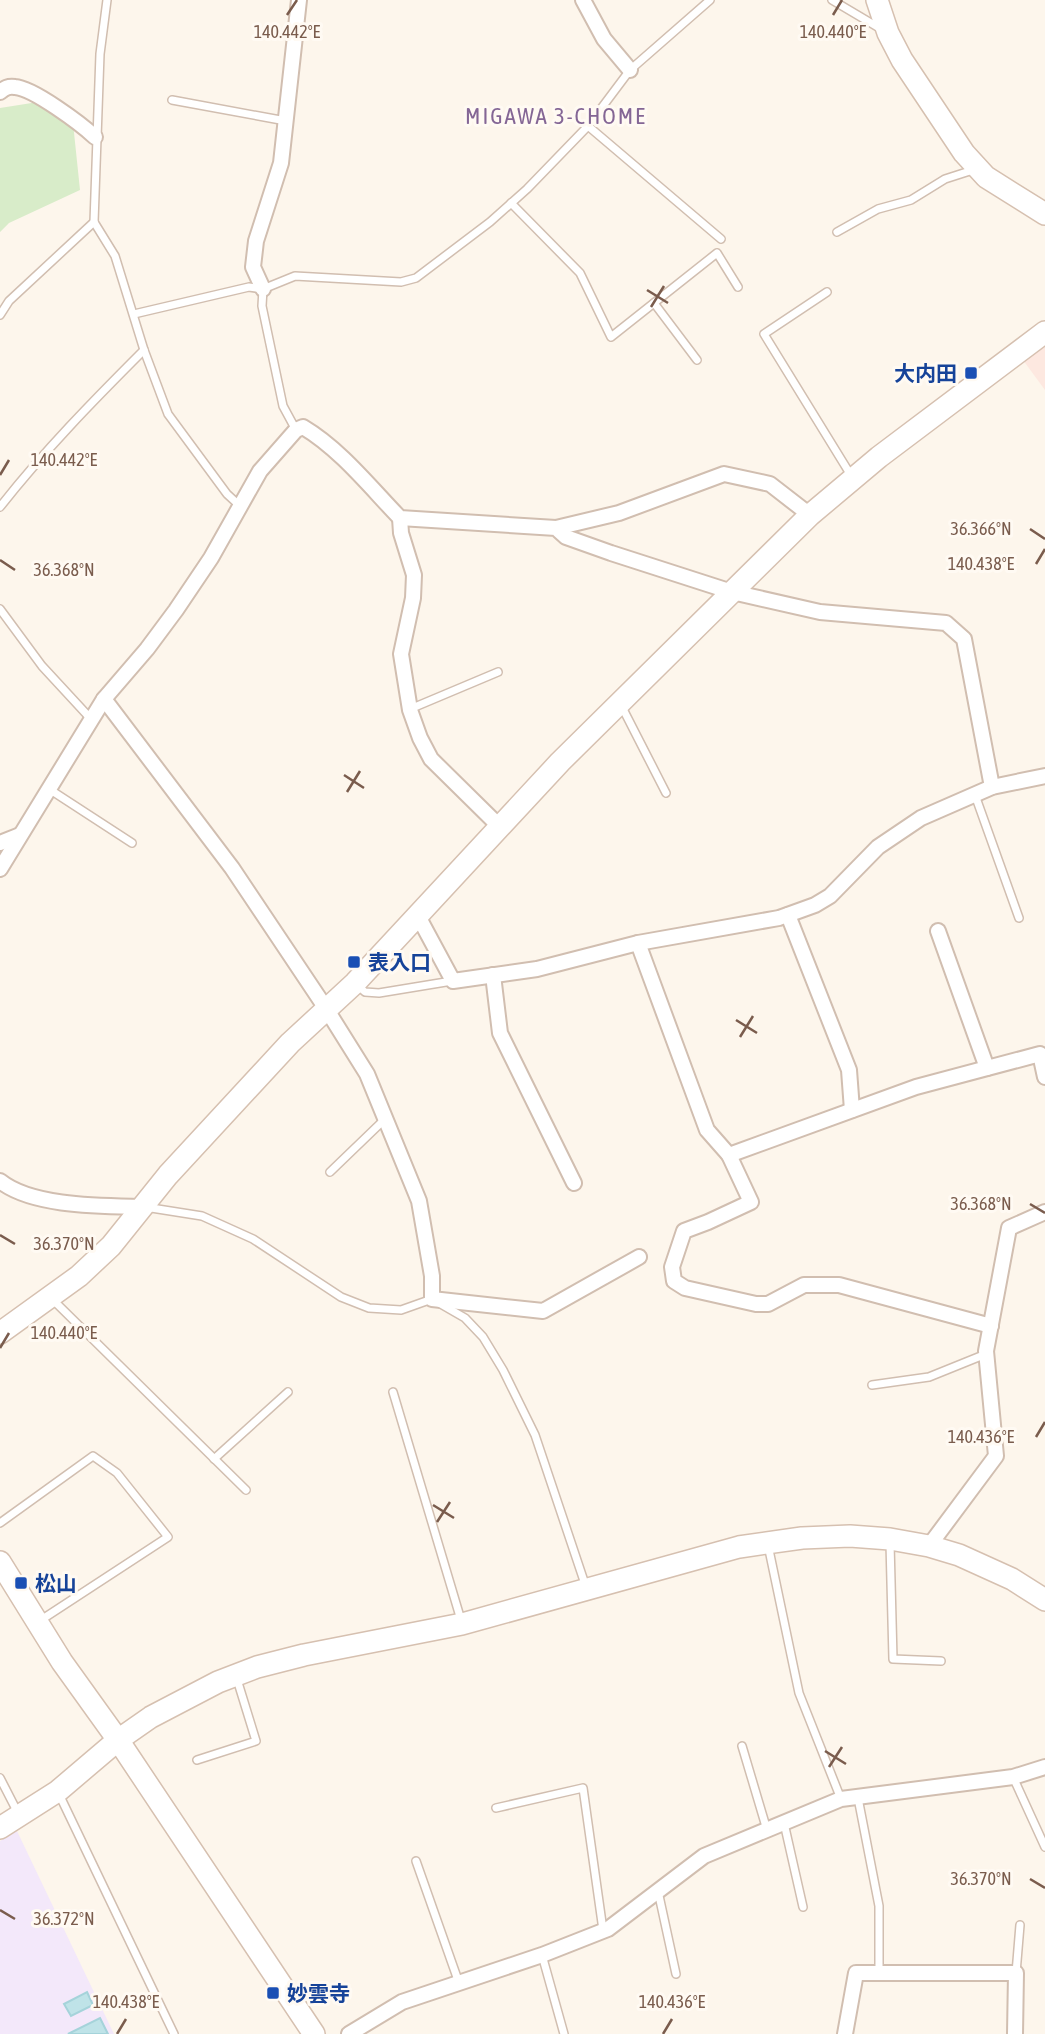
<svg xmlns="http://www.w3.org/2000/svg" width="1045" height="2034" font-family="'Asap Condensed','Noto Sans JP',sans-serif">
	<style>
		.commercial { fill: #fde8e0 }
		.education { fill: #f3e8fa }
		.green { fill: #d8ecc9 }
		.water { fill: #bfe3e8; stroke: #a5d3da; stroke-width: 2 }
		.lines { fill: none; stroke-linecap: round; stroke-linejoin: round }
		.lane-casing { stroke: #d1beb0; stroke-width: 10 }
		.street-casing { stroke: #d1beb0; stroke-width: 18 }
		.secondary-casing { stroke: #d6c0b0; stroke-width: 24 }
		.lane { stroke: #fff; stroke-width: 7 }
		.street { stroke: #fff; stroke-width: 14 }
		.secondary { stroke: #fff; stroke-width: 21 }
		.ticks { fill: none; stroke: #7a5c4d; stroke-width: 2.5 }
		.transit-dot { fill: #1a4fb4; stroke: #fffaf3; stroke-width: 2.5 }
		.labels { text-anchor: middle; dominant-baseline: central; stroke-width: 6; stroke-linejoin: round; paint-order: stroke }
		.transit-label { font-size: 21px; font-weight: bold; fill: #164399; stroke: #fffaf3; text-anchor: start }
		.neighbourhood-label { font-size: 23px; letter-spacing: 2px; fill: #846695; stroke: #fffaf3 }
		.ticks-label { font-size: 18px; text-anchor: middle; fill: #7a5c4d; stroke: #fffaf3; stroke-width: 6; stroke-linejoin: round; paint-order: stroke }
	</style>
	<rect width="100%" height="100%" fill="#fdf6ec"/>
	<!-- commercial -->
	<path class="commercial" d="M 1045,346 L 1045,390 L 1023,360 Z"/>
	<!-- education -->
	<path class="education" d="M 17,1831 L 114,2034 L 0,2034 L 0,1841 Z"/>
	<!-- green -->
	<path class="green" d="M 38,102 L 73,123 L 80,190 L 9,223 L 0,232 L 0,108 Z"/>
	<!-- water -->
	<g class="water">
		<path d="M 87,1992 L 93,2005 L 71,2016 L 64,2004 Z"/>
		<path d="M 100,2018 L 108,2034 L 68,2034 Z"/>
	</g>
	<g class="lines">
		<!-- lane casing -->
		<g class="lane-casing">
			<g id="lane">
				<path d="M 107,0 L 100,54 L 94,222 L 115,256 L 144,350 L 168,414 L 227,494 L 240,506"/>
				<path d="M 832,0 L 881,29"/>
				<path d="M 172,100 L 286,121"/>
				<path d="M 588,126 L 721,239"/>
				<path d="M 511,203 L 580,273 L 611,337 L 717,253 L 738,287"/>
				<path d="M 837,232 L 878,209 L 911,200 L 945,179 L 973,170"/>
				<path d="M 827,292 L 764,334 L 852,477"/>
				<path d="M 654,303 L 697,360"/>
				<path d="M 134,314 L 249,287 L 262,289"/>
				<path d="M 0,315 L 9,301 L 94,222"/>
				<path d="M 296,430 L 283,406 L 262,306 L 263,289 L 295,276 L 401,282 L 416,278 L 490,222 L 527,189 L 588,126 L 630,70 L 710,0"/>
				<path d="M 0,507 C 44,451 94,400 144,350"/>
				<path d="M 0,609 L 42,666 L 91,719"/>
				<path d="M 622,707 L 666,793"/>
				<path d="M 410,709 L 498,672"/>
				<path d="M 49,789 L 132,843"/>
				<path d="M 975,795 L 1019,918"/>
				<path d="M 356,984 L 365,992 L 379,993 L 452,981"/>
				<path d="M 330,1172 L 385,1119"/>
				<path d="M 145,1207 L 202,1216 L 253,1239 L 341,1297 L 369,1308 L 401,1310 L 432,1299 L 465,1318 L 483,1337 L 503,1370 L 535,1435 L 586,1587"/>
				<path d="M 51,1298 L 246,1490"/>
				<path d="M 872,1385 L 929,1377 L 986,1354"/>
				<path d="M 393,1392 L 461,1620"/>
				<path d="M 214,1459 L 288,1392"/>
				<path d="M 0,1523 L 93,1456 L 117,1473 L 168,1537 L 41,1620"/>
				<path d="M 890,1543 L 893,1659 L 941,1661"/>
				<path d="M 768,1545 L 799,1693 L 841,1799"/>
				<path d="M 742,1746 L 767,1830"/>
				<path d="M 197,1760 L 256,1741 L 236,1676"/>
				<path d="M 1013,1777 L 1045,1847"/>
				<path d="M 0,1778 L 19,1815"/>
				<path d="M 58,1792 L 174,2034"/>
				<path d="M 858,1798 L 879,1906 L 879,1973"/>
				<path d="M 496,1808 L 583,1788 L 603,1930"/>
				<path d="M 784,1823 L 803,1907"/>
				<path d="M 416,1861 L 459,1983"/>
				<path d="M 658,1891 L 676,1974"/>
				<path d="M 542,1955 L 564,2034"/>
				<path d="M 1016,1973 L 1020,1925"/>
			</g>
		</g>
		<!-- street casing -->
		<g class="street-casing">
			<g id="street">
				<path d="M 583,0 L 604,39 L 630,70"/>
				<path d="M 0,92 C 5,88 8,86 15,87 C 33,88 81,124 95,137"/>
				<path d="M 263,289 L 253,267 L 256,241 L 281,163 L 299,0"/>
				<path d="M 400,518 L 401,533 L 414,575 L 413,598 L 401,654 L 410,710 L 420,738 L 431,759 L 499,826"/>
				<path d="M 556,528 L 619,513 L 724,474 L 770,484 L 810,515"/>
				<path d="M 104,699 L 232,868 L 327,1010 L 367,1074 L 419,1201 L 432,1276 L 432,1299 L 543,1311 L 639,1257"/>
				<path d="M 0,843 L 20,835"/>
				<path d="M 0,869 L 104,699 L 147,649 L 176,610 L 211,558 L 260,471 L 296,430 L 303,427 C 340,449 370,487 400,518 L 556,528 L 566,537 L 611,553 L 732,592 L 820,612 L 946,623 L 964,639 L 992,787"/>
				<path d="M 788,915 L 849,1070 L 852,1110"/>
				<path d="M 418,916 L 453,981 L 537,969 L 638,943 L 779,918 L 815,905 L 830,896 L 878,847 L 921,818 L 992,787 L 1045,776"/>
				<path d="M 938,931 L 987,1068"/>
				<path d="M 638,943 L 707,1130 L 729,1155 L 916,1087 L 1040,1054 L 1045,1077"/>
				<path d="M 493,975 L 500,1033 L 574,1183"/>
				<path d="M 729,1155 L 751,1202 L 708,1222 L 684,1231 L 672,1267 L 674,1281 L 685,1288 L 756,1304 L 768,1304 L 804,1285 L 839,1285 L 991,1326"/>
				<path d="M 0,1181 C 32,1207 103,1206 143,1207"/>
				<path d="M 929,1546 L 996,1456 L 986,1351 L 1009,1228 L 1045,1212"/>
				<path d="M 349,2034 L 402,2002 L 542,1955 L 608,1929 L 704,1856 L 841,1799 L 1013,1777 L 1045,1767"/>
				<path d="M 845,2034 L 856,1973 L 1016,1973 L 1015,2034"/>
			</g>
		</g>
		<!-- secondary casing -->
		<g class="secondary-casing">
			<g id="secondary">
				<path d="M 877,0 L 888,33 L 902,60 L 964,153 L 986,177 L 1045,214"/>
				<path d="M 0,1333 L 79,1276 L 111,1246 L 168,1175 L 290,1043 L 355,983 L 560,762 L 810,515 L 879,457 L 1045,332"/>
				<path d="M 0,1562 L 62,1662 L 118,1740 L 314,2034"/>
				<path d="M 0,1828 L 58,1791 L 118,1740 L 151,1717 L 218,1682 L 257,1667 L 304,1655 L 462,1624 L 739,1547 L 802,1538 L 850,1536 L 890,1539 L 929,1546 L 959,1555 L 1012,1579 L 1045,1600"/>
			</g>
		</g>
		<!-- lane -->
		<use href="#lane" class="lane"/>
		<!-- street -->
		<use href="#street" class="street"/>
		<!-- secondary -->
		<use href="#secondary" class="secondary"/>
	</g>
	<!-- ticks -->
	<path class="ticks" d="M 287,15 L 297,0M 833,15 L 842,0M 647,290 L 668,303M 651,307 L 664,286M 0,475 L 9,460M 1030,529 L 1045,539M 0,560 L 15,570M 1036,564 L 1045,549M 344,775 L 364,788M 347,792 L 360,771M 736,1020 L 757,1033M 740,1037 L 753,1016M 1030,1204 L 1045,1213M 0,1235 L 15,1244M 0,1348 L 9,1333M 1036,1437 L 1045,1422M 433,1505 L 454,1518M 437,1522 L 450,1502M 825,1751 L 846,1764M 829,1767 L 842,1747M 1030,1879 L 1045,1888M 0,1910 L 15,1919M 117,2034 L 126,2019M 663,2034 L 672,2019"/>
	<!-- markers -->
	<g class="transit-dot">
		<rect x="964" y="366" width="14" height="14" rx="3.5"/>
		<rect x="347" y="955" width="14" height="14" rx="3.5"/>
		<rect x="14" y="1576" width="14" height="14" rx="3.5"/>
		<rect x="266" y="1986" width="14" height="14" rx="3.5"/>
	</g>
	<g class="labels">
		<!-- transit labels -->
		<g class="transit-label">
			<text x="957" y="373" text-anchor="end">大内田</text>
			<text x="368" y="962">表入口</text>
			<text x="35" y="1583">松山</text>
			<text x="287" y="1993">妙雲寺</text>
		</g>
		<!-- neighbourhood labels -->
		<g class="neighbourhood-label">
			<text x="556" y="116">MIGAWA 3-CHOME</text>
		</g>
	</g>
	<g class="ticks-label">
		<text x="287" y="38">140.442°E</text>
		<text x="833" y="38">140.440°E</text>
		<text x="64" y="466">140.442°E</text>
		<text x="981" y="535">36.366°N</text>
		<text x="981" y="570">140.438°E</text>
		<text x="64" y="576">36.368°N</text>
		<text x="981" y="1210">36.368°N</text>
		<text x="64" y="1250">36.370°N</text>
		<text x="64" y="1339">140.440°E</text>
		<text x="981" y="1443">140.436°E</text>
		<text x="981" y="1885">36.370°N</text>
		<text x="64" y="1925">36.372°N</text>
		<text x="126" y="2008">140.438°E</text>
		<text x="672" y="2008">140.436°E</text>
	</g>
</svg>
